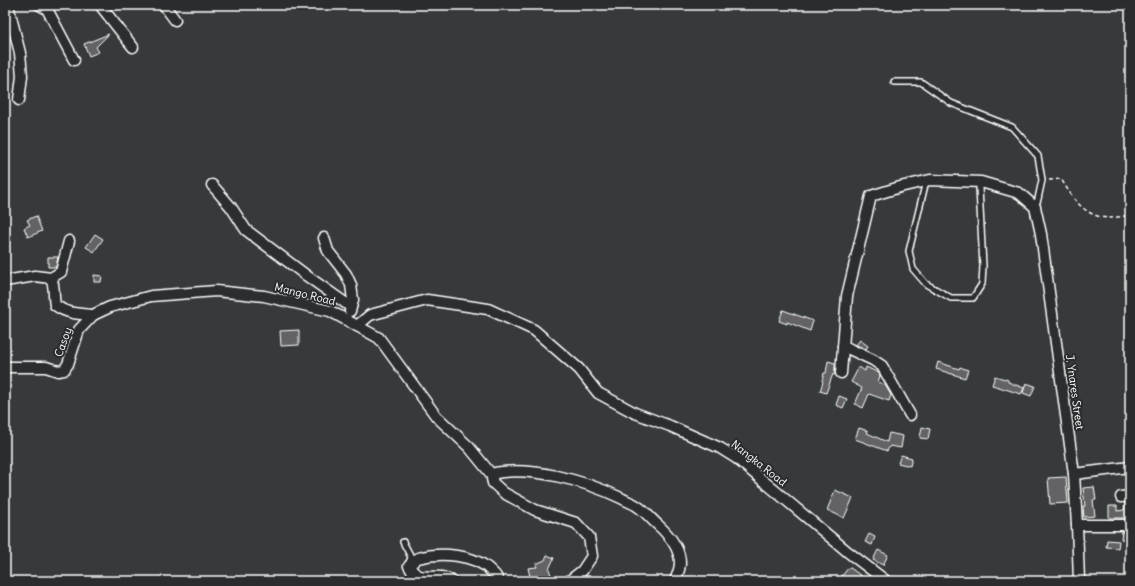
<svg xmlns="http://www.w3.org/2000/svg" width="1135" height="586" font-family="Delius,sans-serif">
	<style>
		.building { fill: #636465; stroke: #fff }
		.lines { fill: none; stroke-linecap: round; stroke-linejoin: round }
		.lane-casing { stroke: #fff; stroke-width: 8 }
		.street-casing { stroke: #fff; stroke-width: 13 }
		.path { stroke: #fff; stroke-width: 1.5; stroke-dasharray: 4 3; stroke-linecap: butt }
		.lane { stroke: #2a2d2e; stroke-width: 5 }
		.street { stroke: #2a2d2e; stroke-width: 10 }
		.labels { text-anchor: middle; dominant-baseline: central; stroke-width: 4; stroke-linejoin: round; paint-order: stroke }
		.street-label { font-size: 11px; fill: #fff; stroke: #2a2d2e }
	</style>
	<rect width="100%" height="100%" fill="#373a3b"/>
	<filter id="ink" filterUnits="userSpaceOnUse"><feTurbulence type="fractalNoise" baseFrequency=".025" numOctaves="2"/><feDisplacementMap in="SourceGraphic" scale="8" xChannelSelector="R" yChannelSelector="G"/><feConvolveMatrix kernelMatrix="1 2 1 2 8 2 1 2 1" color-interpolation-filters="sRGB"/></filter>
	<g filter="url(#ink)">
		<!-- building -->
		<g class="building">
			<path d="M 109,34 L 96,47 L 99,52 L 89,56 L 84,44 Z"/>
			<path d="M 36,216 L 42,231 L 28,237 L 24,228 L 30,225 L 27,220 Z"/>
			<path d="M 95,234 L 103,239 L 94,252 L 86,247 Z"/>
			<path d="M 48,257 L 58,257 L 56,267 L 48,267 Z"/>
			<path d="M 94,275 L 102,276 L 101,282 L 94,282 Z"/>
			<path d="M 783,310 L 813,321 L 810,331 L 787,322 L 787,324 L 779,321 Z"/>
			<path d="M 299,330 L 299,345 L 281,346 L 280,331 Z"/>
			<path d="M 860,340 L 868,346 L 866,349 L 856,345 Z"/>
			<path d="M 828,361 L 835,363 L 835,375 L 833,374 L 826,393 L 820,391 L 823,382 L 822,381 L 824,373 L 826,373 Z"/>
			<path d="M 938,362 L 959,369 L 960,367 L 968,370 L 965,378 L 936,369 Z"/>
			<path d="M 859,367 L 865,371 L 866,367 L 879,373 L 880,376 L 878,382 L 885,385 L 891,395 L 889,401 L 869,394 L 863,408 L 855,404 L 862,388 L 851,382 Z"/>
			<path d="M 995,376 L 1008,380 L 1008,382 L 1024,388 L 1021,394 L 992,385 Z"/>
			<path d="M 1026,383 L 1035,386 L 1031,396 L 1023,393 Z"/>
			<path d="M 839,396 L 847,399 L 843,408 L 836,405 Z"/>
			<path d="M 922,427 L 930,429 L 928,439 L 920,438 Z"/>
			<path d="M 859,428 L 868,431 L 867,433 L 887,442 L 889,433 L 903,436 L 901,448 L 890,446 L 887,451 L 855,439 Z"/>
			<path d="M 901,455 L 912,458 L 910,466 L 898,463 Z"/>
			<path d="M 1066,477 L 1068,503 L 1050,504 L 1048,478 Z"/>
			<path d="M 1094,487 L 1096,500 L 1093,500 L 1095,516 L 1084,517 L 1083,506 L 1085,506 L 1083,488 Z"/>
			<path d="M 835,490 L 853,498 L 844,518 L 827,510 Z"/>
			<path d="M 1125,503 L 1127,503 L 1130,518 L 1109,518 L 1109,506 L 1117,506 L 1117,511 L 1124,510 Z"/>
			<path d="M 1122,532 L 1130,532 L 1130,540 L 1121,539 Z"/>
			<path d="M 869,534 L 875,537 L 872,545 L 865,542 Z"/>
			<path d="M 1107,540 L 1119,541 L 1118,548 L 1106,547 Z"/>
			<path d="M 878,550 L 888,555 L 883,565 L 873,560 Z"/>
			<path d="M 547,555 L 554,558 L 549,569 L 551,575 L 542,581 L 531,581 L 528,568 L 537,567 L 536,564 L 545,560 Z"/>
			<path d="M 849,567 L 868,581 L 838,581 Z"/>
		</g>
		<g class="lines">
			<!-- lane casing -->
			<g class="lane-casing">
				<g id="lane">
					<path d="M 894,82 L 921,82 L 951,103 L 1012,127 L 1038,156 L 1042,180 L 1038,199 L 1035,207"/>
					<path d="M 926,181 L 909,251 L 913,269 L 926,284 L 951,298 L 973,298 L 982,284 L 983,266 L 979,188 L 981,182"/>
					<path d="M 403,542 L 411,557 L 409,563"/>
				</g>
			</g>
			<!-- street casing -->
			<g class="street-casing">
				<g id="street">
					<path d="M 8,5 L 20,53 L 22,76 L 19,100"/>
					<path d="M 40,5 L 47,9 L 74,60"/>
					<path d="M 100,5 L 133,47"/>
					<path d="M 164,5 L 175,20"/>
					<path d="M 212,185 L 231,207 L 246,230 L 307,276 L 351,307"/>
					<path d="M 324,238 L 328,251 L 346,274 L 351,285 L 353,300 L 350,311"/>
					<path d="M 51,278 C 55,285 53,296 55,305 C 67,314 79,314 93,315"/>
					<path d="M 5,281 L 35,276 L 51,278 L 61,272 L 69,241"/>
					<path d="M 357,326 L 370,315 L 427,300 L 488,309 L 534,330 L 579,369 L 598,393 L 635,413 L 670,426 L 720,448 L 736,458 L 848,552 L 886,581"/>
					<path d="M 843,346 L 873,360 L 882,366 L 910,415"/>
					<path d="M 5,367 L 46,367 L 58,371 L 64,370 L 68,364 L 79,330 L 93,315 L 110,307 L 151,296 L 216,291 L 264,296 L 330,311 L 379,338 L 436,416 L 469,447 L 491,474"/>
					<path d="M 841,373 L 847,296 L 871,196 L 900,187 L 930,180 L 981,182 L 1019,193 L 1035,207 L 1041,234 L 1074,474 L 1077,525 L 1079,581"/>
					<path d="M 1074,474 L 1130,467"/>
					<path d="M 1121,497 L 1130,496"/>
					<path d="M 1077,525 L 1130,525"/>
					<path d="M 452,581 C 435,570 420,586 409,566 C 411,564 414,560 418,558 C 440,552 475,554 491,571 C 494,574 497,576 498,581"/>
					<path d="M 569,581 L 582,571 L 592,556 L 589,537 L 576,523 L 535,510 L 504,493 L 493,483 L 491,474 C 529,465 586,481 621,498 C 626,501 633,503 637,506 C 645,511 651,519 658,525 C 668,534 680,548 680,563 C 680,570 677,575 675,581"/>
				</g>
			</g>
			<!-- path -->
			<path class="path" d="M 1049,180 L 1061,179 C 1073,198 1083,216 1108,218 C 1115,218 1123,216 1130,215"/>
			<!-- lane -->
			<use href="#lane" class="lane"/>
			<!-- street -->
			<use href="#street" class="street"/>
		</g>
	</g>
	<g class="labels">
		<!-- street labels -->
		<g class="street-label">
			<text transform="translate(305 294) rotate(14)">Mango Road</text>
			<text transform="translate(63 342) rotate(-70)">Casoy</text>
			<text transform="translate(1075 392) rotate(82)">J. Ynares Street</text>
			<text transform="translate(759 463) rotate(38)">Nangka Road</text>
		</g>
	</g>
	<!-- margin -->
	<rect width="1135" height="586" fill="none" stroke="#2a2d2e" stroke-width="20"/>
	<rect x="10" y="10" width="1115" height="566" fill="none" stroke="#fff" stroke-width="1.5" filter="url(#ink)"/>
</svg>
